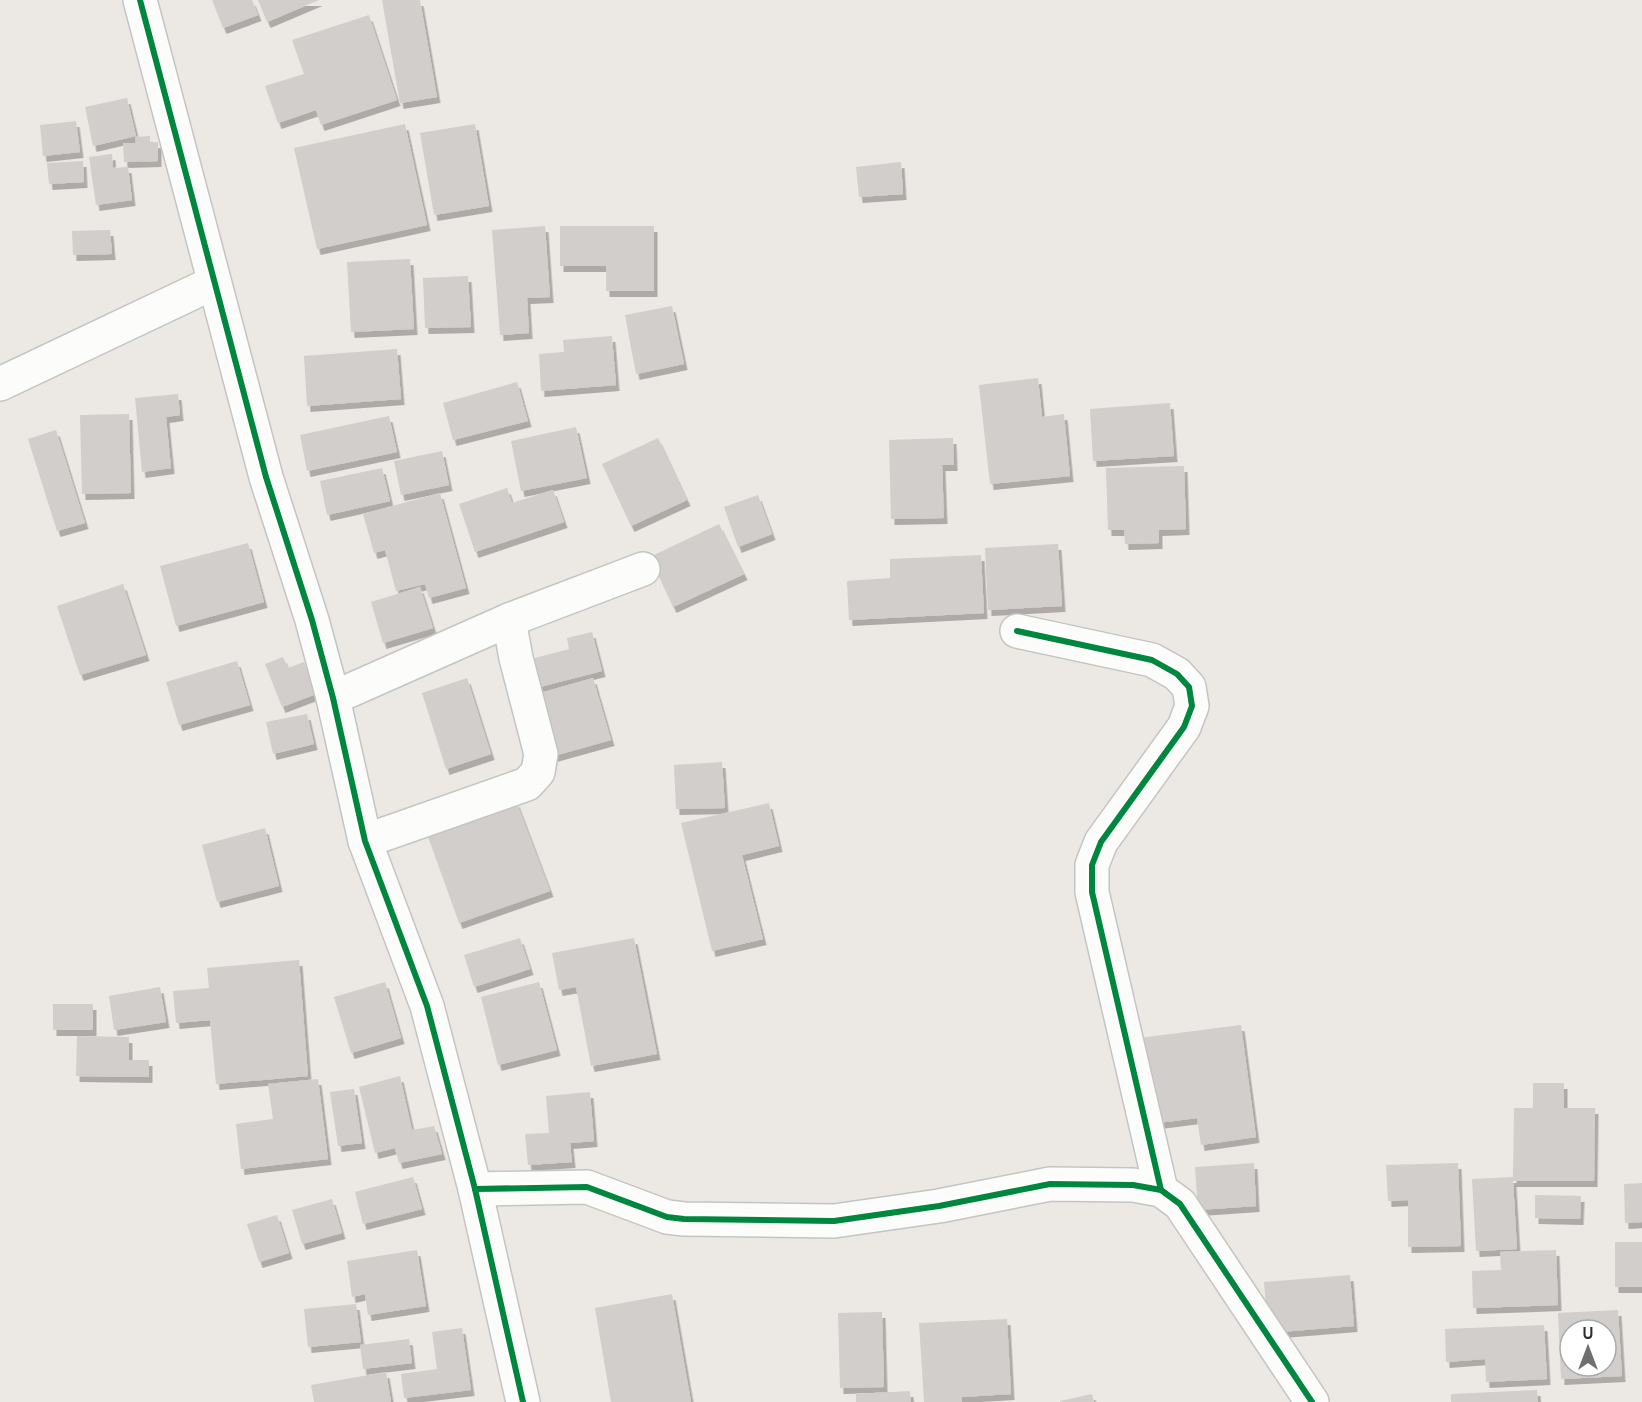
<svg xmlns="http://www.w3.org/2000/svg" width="1642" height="1402" font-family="Overpass,sans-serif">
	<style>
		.building { fill: #d1cecb; fill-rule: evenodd; filter: url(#shadow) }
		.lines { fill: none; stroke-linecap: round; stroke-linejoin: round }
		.minor-casing { stroke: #c5c4c5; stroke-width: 36 }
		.minor { stroke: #fcfcfb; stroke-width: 33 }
		.cycleway-casing { stroke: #fff; stroke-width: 10 }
		.cycleway { stroke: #00873e; stroke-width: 6 }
	</style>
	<defs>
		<filter id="shadow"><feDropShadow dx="3.5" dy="6" stdDeviation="0" flood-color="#0004"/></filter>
	</defs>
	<rect width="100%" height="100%" fill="#ece8e4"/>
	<!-- building -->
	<g class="building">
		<path d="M 212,0 L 252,0 L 258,15 L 223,28 Z"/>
		<path d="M 258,0 L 319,0 L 267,22 Z"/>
		<path d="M 382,0 L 420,0 L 437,97 L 400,103 Z"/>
		<path d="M 369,15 L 397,100 L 321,125 L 316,110 L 278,123 L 265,86 L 304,74 L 292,40 Z"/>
		<path d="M 127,98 L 136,136 L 93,146 L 85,107 Z"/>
		<path d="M 76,121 L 80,152 L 43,156 L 40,125 Z"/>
		<path d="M 405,124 L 427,225 L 317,249 L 294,148 Z"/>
		<path d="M 475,124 L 489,206 L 434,215 L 420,133 Z"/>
		<path d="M 150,136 L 150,143 L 158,142 L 158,161 L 124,162 L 123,143 L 136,143 L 135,137 Z"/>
		<path d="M 112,154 L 113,168 L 128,167 L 132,200 L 96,205 L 89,157 Z"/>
		<path d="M 83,161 L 84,182 L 49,184 L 47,163 Z"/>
		<path d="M 901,162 L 903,194 L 859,197 L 856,167 Z"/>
		<path d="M 545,226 L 550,297 L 527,298 L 529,333 L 500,335 L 492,230 Z"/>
		<path d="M 560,226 L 654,226 L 654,291 L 606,291 L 606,266 L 560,266 Z"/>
		<path d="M 110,230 L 112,254 L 73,255 L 72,231 Z"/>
		<path d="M 410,259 L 414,329 L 351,332 L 347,262 Z"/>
		<path d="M 468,276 L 471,327 L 425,328 L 423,278 Z"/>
		<path d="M 672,306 L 684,364 L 636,374 L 625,315 Z"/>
		<path d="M 612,336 L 616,385 L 541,391 L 539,354 L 564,352 L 563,340 Z"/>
		<path d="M 397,349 L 401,399 L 307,406 L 304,356 Z"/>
		<path d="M 1038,378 L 1042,417 L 1064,414 L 1070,476 L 990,484 L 979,385 Z"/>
		<path d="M 517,382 L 528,421 L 453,440 L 443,403 Z"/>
		<path d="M 178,394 L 180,415 L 166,417 L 171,468 L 142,472 L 135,398 Z"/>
		<path d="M 1170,403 L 1174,456 L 1093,461 L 1090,409 Z"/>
		<path d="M 129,414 L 131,493 L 82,494 L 80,415 Z"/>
		<path d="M 389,416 L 397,452 L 307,471 L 300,435 Z"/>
		<path d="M 576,427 L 587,478 L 521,491 L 511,441 Z"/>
		<path d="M 56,430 L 85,523 L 57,531 L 28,439 Z"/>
		<path d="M 658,438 L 687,500 L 631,526 L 602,464 Z"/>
		<path d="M 953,438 L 954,465 L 942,465 L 944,518 L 891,519 L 889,440 Z"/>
		<path d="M 442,451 L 449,485 L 401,495 L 394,461 Z"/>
		<path d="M 1184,466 L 1186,529 L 1159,530 L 1159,543 L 1125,544 L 1124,530 L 1108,530 L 1106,468 Z"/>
		<path d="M 382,468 L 390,501 L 327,515 L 320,481 Z"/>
		<path d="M 507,488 L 512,503 L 553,490 L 564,522 L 475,552 L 459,504 Z"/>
		<path d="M 440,493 L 466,588 L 429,598 L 425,584 L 396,591 L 385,550 L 374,553 L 363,514 Z"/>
		<path d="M 758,495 L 772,534 L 738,547 L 724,507 Z"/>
		<path d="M 719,524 L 744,574 L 673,607 L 650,557 Z"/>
		<path d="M 248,543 L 264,602 L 176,626 L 160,566 Z"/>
		<path d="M 1058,544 L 1062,606 L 988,610 L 985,548 Z"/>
		<path d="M 981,555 L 984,613 L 849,620 L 847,581 L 890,578 L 890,559 Z"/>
		<path d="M 123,584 L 146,655 L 80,675 L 57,606 Z"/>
		<path d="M 420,587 L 433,628 L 383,643 L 371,602 Z"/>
		<path d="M 592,632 L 602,671 L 528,690 L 520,662 L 569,649 L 567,638 Z"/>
		<path d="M 283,657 L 288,668 L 304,662 L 316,694 L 282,707 L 265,664 Z"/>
		<path d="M 237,661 L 250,705 L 179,725 L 166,682 Z"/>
		<path d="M 467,678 L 491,754 L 446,769 L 422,693 Z"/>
		<path d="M 593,678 L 611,740 L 550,757 L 533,695 Z"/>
		<path d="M 307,714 L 314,744 L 273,754 L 266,722 Z"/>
		<path d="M 722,762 L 725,808 L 676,809 L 674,765 Z"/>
		<path d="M 516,801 L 550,891 L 459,923 L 427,834 Z"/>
		<path d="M 769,803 L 779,846 L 742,855 L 763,939 L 712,951 L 681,823 Z"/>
		<path d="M 265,828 L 279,886 L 217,902 L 202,845 Z"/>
		<path d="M 520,938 L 530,969 L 474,987 L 464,955 Z"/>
		<path d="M 634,938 L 657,1054 L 591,1066 L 576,987 L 559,990 L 552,953 Z"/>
		<path d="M 299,960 L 308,1076 L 216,1084 L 210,1020 L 176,1023 L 173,991 L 209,988 L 207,968 Z"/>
		<path d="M 385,982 L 401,1038 L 351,1053 L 334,997 Z"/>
		<path d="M 539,982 L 557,1050 L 498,1065 L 481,997 Z"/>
		<path d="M 160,987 L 166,1022 L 114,1030 L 109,996 Z"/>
		<rect x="53" y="1004" width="40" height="26"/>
		<path d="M 1241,1025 L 1256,1137 L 1201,1145 L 1197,1118 L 1150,1124 L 1139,1038 Z"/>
		<path d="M 77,1036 L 129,1037 L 129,1060 L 149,1060 L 149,1077 L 76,1076 Z"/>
		<path d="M 400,1076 L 412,1130 L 434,1126 L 442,1154 L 399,1163 L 395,1148 L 375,1153 L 359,1087 Z"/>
		<path d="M 318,1079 L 328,1159 L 241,1169 L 236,1124 L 273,1119 L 268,1084 Z"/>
		<path d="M 1533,1083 L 1564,1083 L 1564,1108 L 1595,1108 L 1594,1181 L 1513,1181 L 1517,1249 L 1476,1251 L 1472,1179 L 1513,1177 L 1514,1108 L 1533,1108 Z"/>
		<path d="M 354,1089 L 362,1143 L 338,1146 L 330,1092 Z"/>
		<path d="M 590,1092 L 594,1141 L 570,1143 L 572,1162 L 528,1165 L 525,1134 L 549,1133 L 546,1096 Z"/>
		<path d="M 1254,1163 L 1256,1206 L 1198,1210 L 1195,1167 Z"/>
		<path d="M 1458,1163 L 1461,1246 L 1408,1247 L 1408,1200 L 1388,1201 L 1386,1165 Z"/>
		<path d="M 413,1177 L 422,1209 L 363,1224 L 355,1192 Z"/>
		<path d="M 1642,1183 L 1642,1222 L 1625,1223 L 1624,1184 Z"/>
		<path d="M 1535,1195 L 1581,1196 L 1580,1219 L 1535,1218 Z"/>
		<path d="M 332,1199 L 342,1233 L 302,1244 L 292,1210 Z"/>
		<path d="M 277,1215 L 289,1253 L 259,1262 L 247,1224 Z"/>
		<rect x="1615" y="1242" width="27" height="45"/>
		<path d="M 417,1250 L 426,1306 L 368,1315 L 365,1294 L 352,1297 L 347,1261 Z"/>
		<path d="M 1556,1250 L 1558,1305 L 1473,1308 L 1472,1271 L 1501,1270 L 1500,1252 Z"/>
		<path d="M 1350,1275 L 1354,1326 L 1268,1333 L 1264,1282 Z"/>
		<path d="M 672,1294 L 691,1402 L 611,1402 L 595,1308 Z"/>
		<path d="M 356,1304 L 361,1342 L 308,1347 L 304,1309 Z"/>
		<path d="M 1618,1310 L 1622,1376 L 1561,1379 L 1558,1313 ZM 1570,1330 L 1606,1330 L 1606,1366 L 1570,1366 Z"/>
		<path d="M 882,1312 L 884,1387 L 840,1388 L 838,1313 Z"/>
		<path d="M 1007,1319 L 1011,1394 L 962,1397 L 962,1402 L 924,1402 L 919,1323 Z"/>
		<path d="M 1544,1325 L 1547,1379 L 1486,1382 L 1485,1359 L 1446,1362 L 1445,1329 Z"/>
		<path d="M 462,1328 L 471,1390 L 404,1398 L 401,1374 L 437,1369 L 432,1332 Z"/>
		<path d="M 409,1339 L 412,1363 L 363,1369 L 360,1345 Z"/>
		<path d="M 386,1372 L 391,1402 L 314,1402 L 311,1385 Z"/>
		<path d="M 1537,1390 L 1538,1402 L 1451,1402 L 1451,1394 Z"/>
		<path d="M 910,1391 L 911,1402 L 856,1402 L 856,1394 Z"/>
		<path d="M 1092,1394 L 1094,1402 L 1060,1402 L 1060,1401 Z"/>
	</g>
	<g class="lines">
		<!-- minor casing -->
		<g class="minor-casing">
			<g id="minor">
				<path d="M 140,0 L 266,477 L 312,620 L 333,698 L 365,841 L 427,1006 L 475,1189 L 523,1402"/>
				<path d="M 0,384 L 213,283"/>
				<path d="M 1017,631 L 1152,660 L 1177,674 L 1189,687 L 1192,706 L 1184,727 L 1101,842 L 1092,865 L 1092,892 L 1161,1190"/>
				<path d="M 333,698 L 509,620 L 643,569"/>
				<path d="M 365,841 L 527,784 L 538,772 L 541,754 L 516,658 L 509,620"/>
				<path d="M 475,1189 L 587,1187 L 667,1217 L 684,1219 L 834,1221 L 939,1206 L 1050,1184 L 1133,1185 L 1161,1190 L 1180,1204 L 1312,1402"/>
			</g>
		</g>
		<!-- minor -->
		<use href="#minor" class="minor"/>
		<!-- cycleway casing -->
		<g class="cycleway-casing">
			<g id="cycleway">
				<path d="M 140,0 L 266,477 L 312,620 L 333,698 L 365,841 L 427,1006 L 475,1189 L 523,1402"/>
				<path d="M 1017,631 L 1152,660 L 1177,674 L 1189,687 L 1192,706 L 1184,727 L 1101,842 L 1092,865 L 1092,892 L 1161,1190"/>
				<path d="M 475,1189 L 587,1187 L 667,1217 L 684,1219 L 834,1221 L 939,1206 L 1050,1184 L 1133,1185 L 1161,1190 L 1180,1204 L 1312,1402"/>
			</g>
		</g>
		<!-- cycleway -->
		<use href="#cycleway" class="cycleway"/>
	</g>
	<!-- north arrow -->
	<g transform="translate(1588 1348)"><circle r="28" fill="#ffffff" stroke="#ababab" stroke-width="1.5"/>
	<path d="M0-4.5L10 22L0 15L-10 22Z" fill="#706f6e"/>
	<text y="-9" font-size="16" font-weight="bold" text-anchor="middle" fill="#2e2e2e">U</text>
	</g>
</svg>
